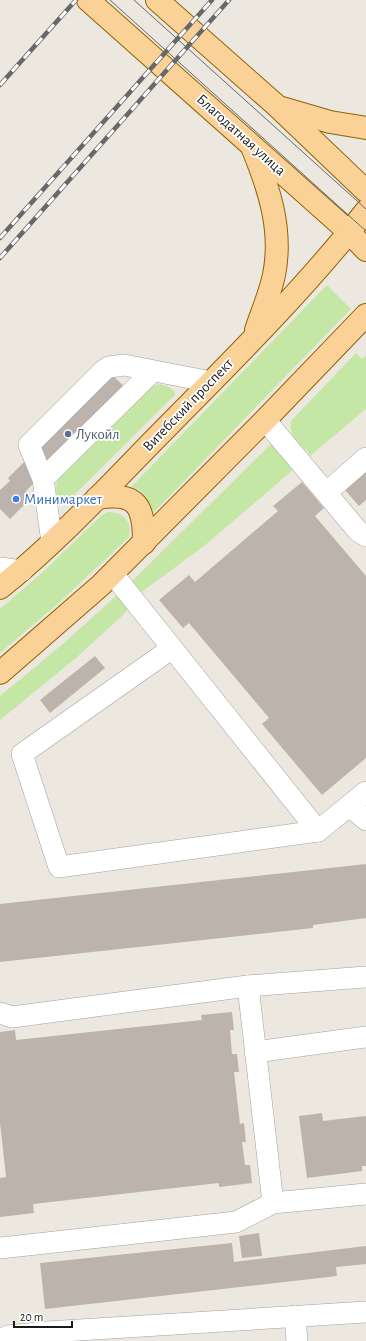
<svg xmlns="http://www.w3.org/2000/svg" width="366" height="1341" font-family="'Alegreya Sans',sans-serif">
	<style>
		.grass { fill: #c4e7a5 }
		.building { fill: #bcb4ac }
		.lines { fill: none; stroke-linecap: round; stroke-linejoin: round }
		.minor-casing { stroke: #a1a1a1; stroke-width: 22 }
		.major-casing { stroke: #8f6302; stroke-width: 24 }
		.minor { stroke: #fff; stroke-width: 21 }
		.major { stroke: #fad197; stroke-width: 22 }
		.tram { stroke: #686868; stroke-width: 1 }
		.rail-casing { stroke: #686868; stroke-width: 4.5 }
		.rail { stroke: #fff; stroke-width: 3; stroke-dasharray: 9; stroke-linecap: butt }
		.service-dot { fill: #5c6f8a; stroke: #fff; stroke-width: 1.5 }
		.shop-dot { fill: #3f7fe0; stroke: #fff; stroke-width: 1.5 }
		.labels { text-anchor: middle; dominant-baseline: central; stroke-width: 3.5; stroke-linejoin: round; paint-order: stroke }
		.street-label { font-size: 15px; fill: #1a1a1a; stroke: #fff }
		.service-label { font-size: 15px; fill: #4e5e75; stroke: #fff; text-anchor: start }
		.shop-label { font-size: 15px; fill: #366cbe; stroke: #fff; text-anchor: start }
	</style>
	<rect width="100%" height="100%" fill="#ece8e0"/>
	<!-- grass -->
	<g class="grass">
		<path d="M 327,285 L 351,309 L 154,512 L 141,491 L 131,487 Z"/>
		<path d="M 356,353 L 362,359 L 366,356 L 366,409 L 310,456 L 306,448 L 305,450 C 297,441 288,433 291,421 Z"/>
		<path d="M 160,384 L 169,387 L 174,391 L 175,395 L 65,504 L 60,502 C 55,492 55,486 59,476 L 153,386 Z"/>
		<path d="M 272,443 L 299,465 L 204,546 L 143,591 L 139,592 L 132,581 Z"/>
		<path d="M 108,512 C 124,512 132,521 129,537 L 61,601 L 0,653 L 0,609 L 42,573 L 102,515 Z"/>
		<path d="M 116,596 C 123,599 126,602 127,610 L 123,615 L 76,658 L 0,720 L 0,696 L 64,643 Z"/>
	</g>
	<!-- building -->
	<g class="building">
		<path d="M 112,375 L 128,390 L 26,491 L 32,497 L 10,519 L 0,509 L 0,490 L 10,481 L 8,478 Z"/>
		<path d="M 366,472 L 366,500 L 359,506 L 345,490 Z"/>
		<path d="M 302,482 L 324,508 L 315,516 L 366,576 L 366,758 L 322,795 L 262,724 L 269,718 L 189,623 L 183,628 L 159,600 L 189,575 L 195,582 L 278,511 L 273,506 Z"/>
		<path d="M 95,656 L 105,668 L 50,713 L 40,700 Z"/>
		<path d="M 366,864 L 366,918 L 313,925 L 313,928 L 0,962 L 0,904 Z"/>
		<path d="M 232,1012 L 234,1030 L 230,1030 L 232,1054 L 237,1054 L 239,1072 L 234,1072 L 240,1124 L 244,1123 L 246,1142 L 242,1142 L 245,1165 L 250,1165 L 252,1183 L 219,1187 L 219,1183 L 33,1204 L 34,1213 L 0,1217 L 0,1178 L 6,1177 L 0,1123 L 0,1032 L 15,1030 L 16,1040 L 202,1020 L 201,1015 Z"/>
		<path d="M 322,1113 L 323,1121 L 366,1116 L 366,1166 L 362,1166 L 362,1171 L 307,1178 L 299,1116 Z"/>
		<path d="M 259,1233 L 262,1256 L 242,1258 L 239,1236 Z"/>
		<path d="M 232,1243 L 234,1262 L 366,1246 L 366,1264 L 336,1267 L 337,1276 L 45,1309 L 40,1263 Z"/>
	</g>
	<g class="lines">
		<!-- minor casing -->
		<g class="minor-casing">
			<g id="minor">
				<path d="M 265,420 L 358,531 L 366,536"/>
				<path d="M 43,479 L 29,445 L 104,370 L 109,367 L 124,365 L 211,382"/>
				<path d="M 327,492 L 366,458"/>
				<path d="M 52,542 L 43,479 L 152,372"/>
				<path d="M 0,568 L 22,571"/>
				<path d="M 113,574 L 318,831"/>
				<path d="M 171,649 L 22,754 L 59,867 L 318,831 L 366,792"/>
				<path d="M 349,806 L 366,820"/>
				<path d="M 248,986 L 273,1203"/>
				<path d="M 0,1013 L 12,1017 L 248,986 L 366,977"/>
				<path d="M 255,1052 L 366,1037"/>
				<path d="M 0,1248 L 236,1222 L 273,1203 L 366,1194"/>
				<path d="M 295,1316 L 297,1341"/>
				<path d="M 0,1340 L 8,1336 L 47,1332 L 366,1312"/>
			</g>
		</g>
		<!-- major casing -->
		<g class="major-casing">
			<g id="major">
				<path d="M 88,0 L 349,232 L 366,250"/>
				<path d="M 157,0 L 277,106 L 366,191"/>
				<path d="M 282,108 L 330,122 L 366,128"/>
				<path d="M 252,147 C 269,188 283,230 274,275 C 270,294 262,312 256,330"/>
				<path d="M 97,498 C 137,492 144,505 144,543"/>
				<path d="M 0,588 C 56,543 106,489 157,437 C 229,364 303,291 366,211"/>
				<path d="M 0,673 L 101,585 L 265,420 L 366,315"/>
			</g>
		</g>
		<!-- minor -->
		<use href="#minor" class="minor"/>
		<!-- major -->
		<use href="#major" class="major"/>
		<!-- tram -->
		<g class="tram">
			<path d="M 110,0 L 366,231"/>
			<path d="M 134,0 L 366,209"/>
		</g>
		<!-- rail casing -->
		<g class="rail-casing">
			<g id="rail">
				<path d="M 0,85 L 76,0"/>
				<path d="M 0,238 L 212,0"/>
				<path d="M 0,258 L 229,0"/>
			</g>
		</g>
		<!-- rail -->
		<use href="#rail" class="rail"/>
	</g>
	<!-- markers -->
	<circle class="service-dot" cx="68" cy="434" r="4"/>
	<circle class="shop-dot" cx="16" cy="499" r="4"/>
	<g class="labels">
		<!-- street labels -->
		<g class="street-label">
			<text transform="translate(241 135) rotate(42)">Благодатная улица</text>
			<text transform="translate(188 405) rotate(-46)">Витебский проспект</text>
		</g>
		<!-- service labels -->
		<g class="service-label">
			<text x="76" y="434">Лукойл</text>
		</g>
		<!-- shop labels -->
		<g class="shop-label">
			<text x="24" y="499">Минимаркет</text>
		</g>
	</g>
	<!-- scale -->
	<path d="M14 1321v6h58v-6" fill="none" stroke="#1a1a1a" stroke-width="2"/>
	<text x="20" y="1321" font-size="12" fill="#1a1a1a" stroke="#ffffff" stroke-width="3" paint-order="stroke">20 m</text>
</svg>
